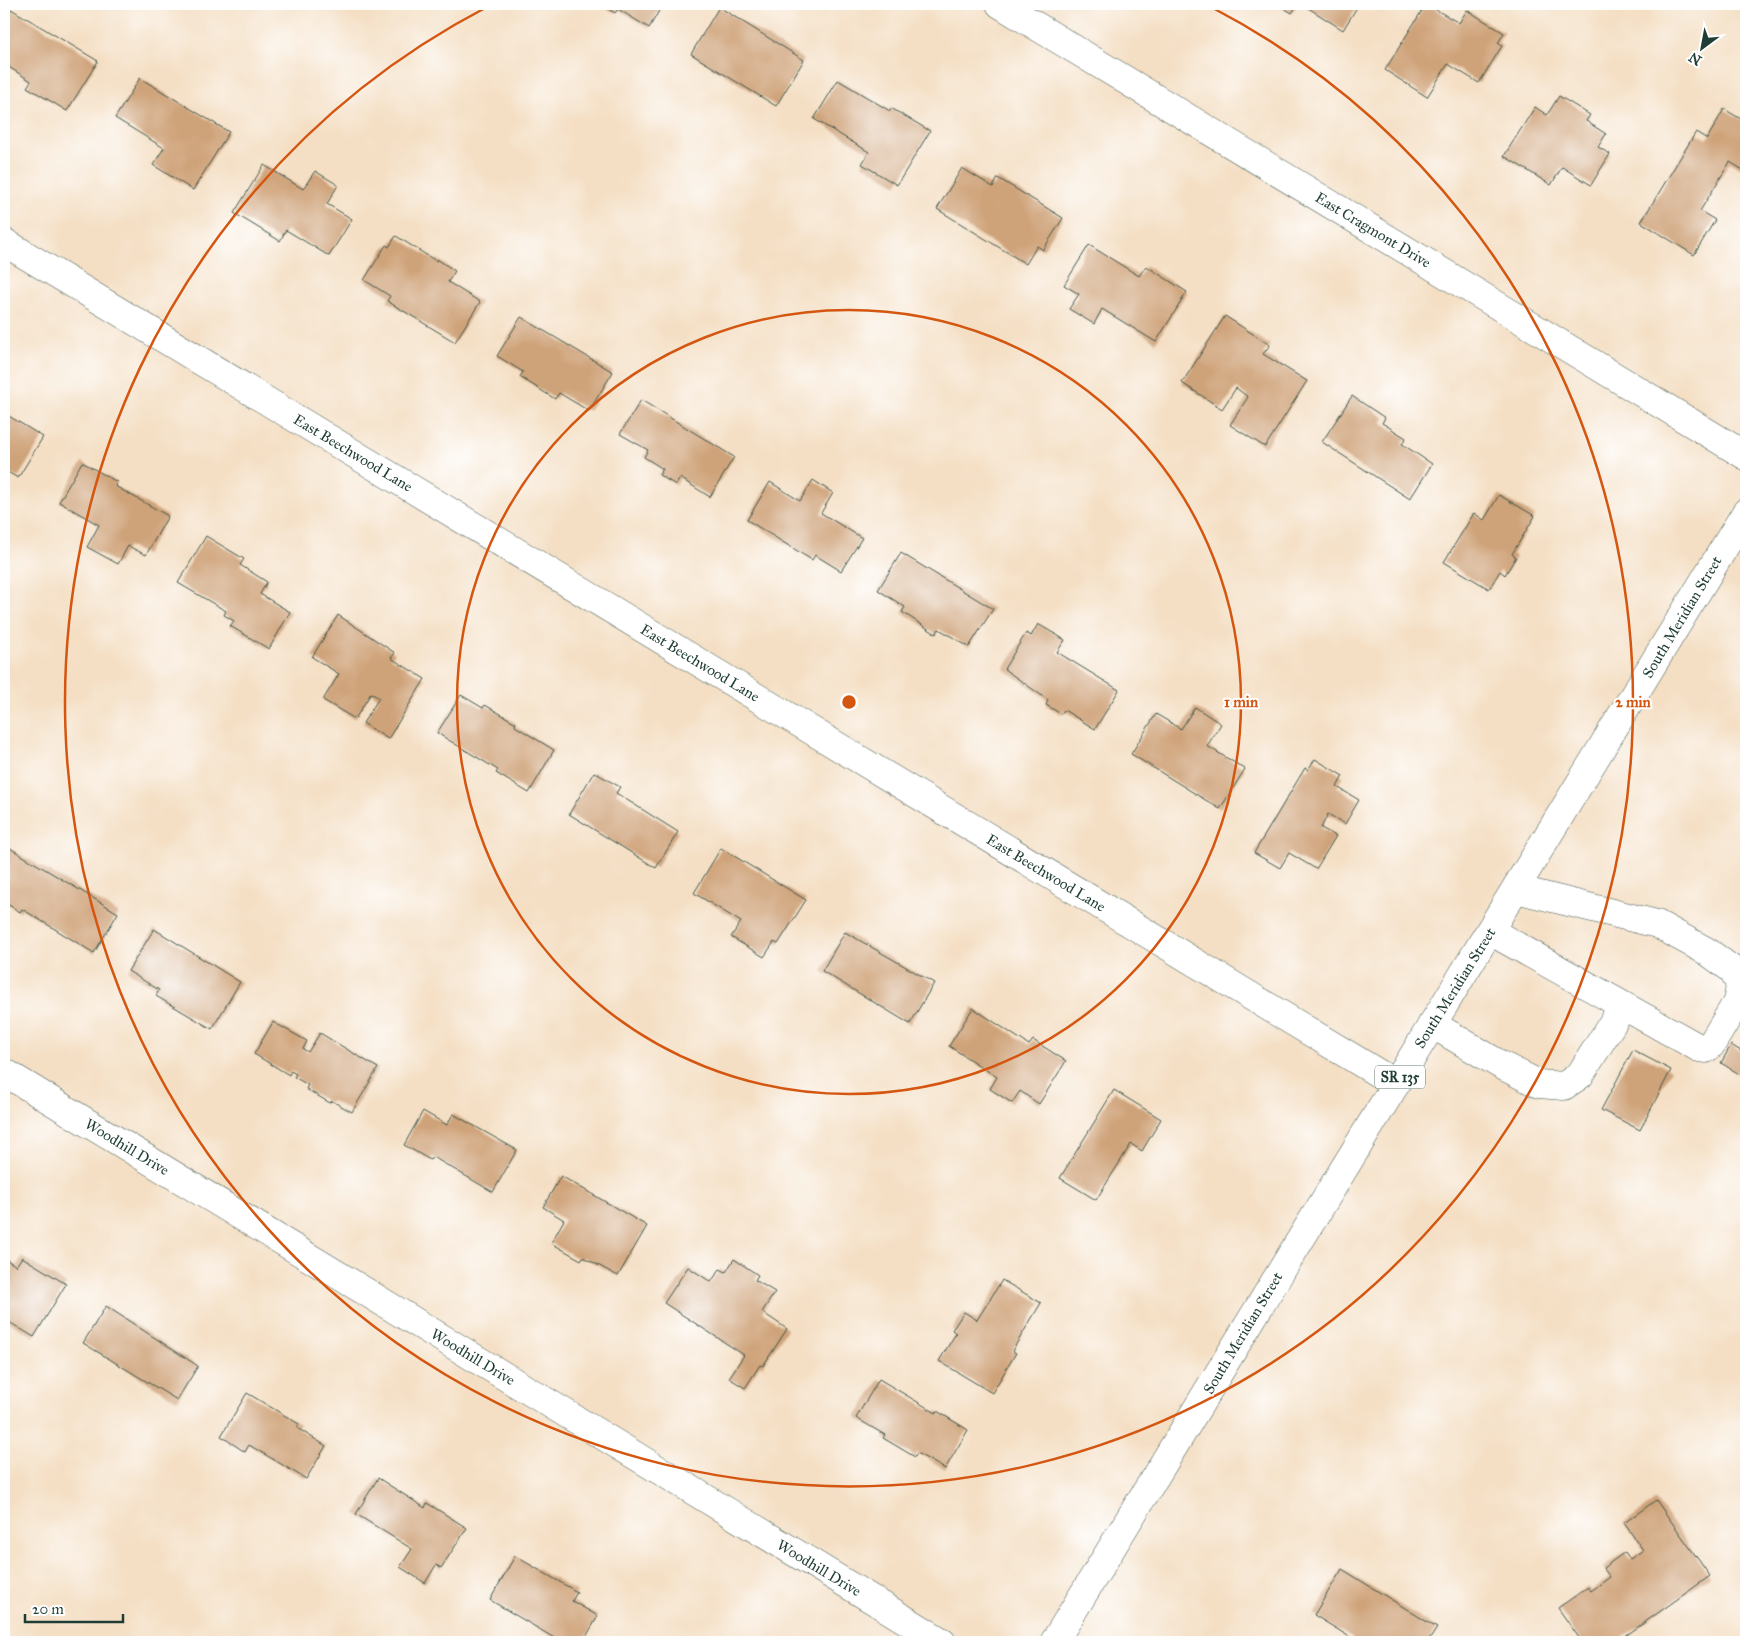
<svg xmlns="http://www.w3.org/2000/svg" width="1750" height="1646" font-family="'IM FELL Great Primer',serif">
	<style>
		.building { fill: #cfa379 }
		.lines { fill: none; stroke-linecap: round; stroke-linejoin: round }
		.minor-casing { stroke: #3f554a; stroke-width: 29 }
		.major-casing { stroke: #3f554a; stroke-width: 29 }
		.minor { stroke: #fff; stroke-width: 28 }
		.major { stroke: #fff; stroke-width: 28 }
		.ring { fill: none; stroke: #d45610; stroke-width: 2.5 }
		.labels { text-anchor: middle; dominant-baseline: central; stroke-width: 4; stroke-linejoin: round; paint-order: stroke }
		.shield { fill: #fff; stroke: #627771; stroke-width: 1 }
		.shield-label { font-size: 14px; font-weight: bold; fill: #1f3d34 }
		.street-label { font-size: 15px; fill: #1f3d34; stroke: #fff }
		.centre { fill: #d45610; stroke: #fff; stroke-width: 2.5 }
		.ring-label { font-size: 15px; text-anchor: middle; font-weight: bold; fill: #d45610; stroke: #fff; stroke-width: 4; stroke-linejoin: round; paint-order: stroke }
	</style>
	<rect width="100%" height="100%" fill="#fff"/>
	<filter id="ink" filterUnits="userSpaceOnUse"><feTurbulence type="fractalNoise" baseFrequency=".02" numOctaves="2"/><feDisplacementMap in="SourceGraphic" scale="10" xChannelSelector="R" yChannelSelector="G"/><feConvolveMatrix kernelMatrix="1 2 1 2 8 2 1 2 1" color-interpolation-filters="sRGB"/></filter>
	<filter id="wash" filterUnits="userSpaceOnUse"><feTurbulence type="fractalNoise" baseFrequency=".0096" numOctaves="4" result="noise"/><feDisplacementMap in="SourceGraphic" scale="20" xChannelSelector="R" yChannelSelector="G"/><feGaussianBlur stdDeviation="1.12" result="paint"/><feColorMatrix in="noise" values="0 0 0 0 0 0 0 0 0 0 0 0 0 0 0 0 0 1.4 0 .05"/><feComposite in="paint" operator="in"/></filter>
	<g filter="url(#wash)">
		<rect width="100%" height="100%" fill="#f4dfc4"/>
		<g id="blocks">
			<!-- building -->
			<g class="building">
				<path d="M 599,4 L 663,4 L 649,28 L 618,9 L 615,13 Z"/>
				<path d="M 1277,4 L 1298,4 L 1292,13 Z"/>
				<path d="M 1302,4 L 1359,4 L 1343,30 Z"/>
				<path d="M 1426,4 L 1459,23 L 1467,10 L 1504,33 L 1498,43 L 1502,46 L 1479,83 L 1448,64 L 1427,97 L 1385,70 Z"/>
				<path d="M 719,7 L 804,60 L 776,106 L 691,54 Z"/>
				<path d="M 11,9 L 98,61 L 67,111 L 27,87 L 31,81 L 4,64 L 4,22 Z"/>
				<path d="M 140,78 L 229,132 L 193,190 L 153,165 L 164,148 L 115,118 Z"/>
				<path d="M 838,80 L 890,111 L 891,108 L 930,131 L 897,185 L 862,164 L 869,152 L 814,119 Z"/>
				<path d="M 1559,96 L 1590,115 L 1586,121 L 1606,134 L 1598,147 L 1610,154 L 1591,185 L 1562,167 L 1551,185 L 1504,156 L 1535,107 L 1547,115 Z"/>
				<path d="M 1724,109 L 1746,122 L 1746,165 L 1743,170 L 1730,162 L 1700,211 L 1715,220 L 1694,255 L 1641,222 L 1696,132 L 1707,139 Z"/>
				<path d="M 264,165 L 303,189 L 315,171 L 338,185 L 327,204 L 352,219 L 329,256 L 286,230 L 280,241 L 234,213 Z"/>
				<path d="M 962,168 L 993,187 L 998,178 L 1063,218 L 1043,250 L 1037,246 L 1026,264 L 937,209 Z"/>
				<path d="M 396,236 L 436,261 L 437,259 L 455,271 L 448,282 L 480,302 L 455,342 L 387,301 L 390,296 L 364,280 L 386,245 L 389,247 Z"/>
				<path d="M 1089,245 L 1139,276 L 1146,266 L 1187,292 L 1156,342 L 1102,309 L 1094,324 L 1069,309 L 1079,294 L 1064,285 Z"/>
				<path d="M 1225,316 L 1270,345 L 1263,354 L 1307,381 L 1265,447 L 1230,425 L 1248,397 L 1236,388 L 1222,409 L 1182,383 Z"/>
				<path d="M 521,317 L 613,372 L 589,411 L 559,393 L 555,399 L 520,377 L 523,372 L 497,356 Z"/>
				<path d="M 1352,396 L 1385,418 L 1382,423 L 1406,438 L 1402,444 L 1432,464 L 1410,499 L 1322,442 Z"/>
				<path d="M 641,400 L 734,457 L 710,497 L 680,478 L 676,485 L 659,475 L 663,469 L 644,457 L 648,450 L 620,434 Z"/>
				<path d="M 4,413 L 43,437 L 18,478 L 4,470 Z"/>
				<path d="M 82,462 L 117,482 L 115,486 L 168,516 L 146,555 L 128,546 L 118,564 L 87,547 L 99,525 L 59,502 Z"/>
				<path d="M 813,480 L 833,493 L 821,513 L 862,538 L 841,571 L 815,555 L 812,560 L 747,520 L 770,482 L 800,501 Z"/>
				<path d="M 1499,495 L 1535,516 L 1512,554 L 1516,557 L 1505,575 L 1500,571 L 1489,589 L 1444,562 L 1474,513 L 1484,520 Z"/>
				<path d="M 206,536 L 244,559 L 240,565 L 267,582 L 260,594 L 290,612 L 269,649 L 230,626 L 234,621 L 224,615 L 226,611 L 178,583 Z"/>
				<path d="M 901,553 L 993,609 L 969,647 L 939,629 L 936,634 L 902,612 L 905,607 L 878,590 Z"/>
				<path d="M 338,615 L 395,653 L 391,658 L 425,679 L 388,739 L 363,723 L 379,698 L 371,693 L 355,719 L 323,700 L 339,674 L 312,657 Z"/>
				<path d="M 1038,624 L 1065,640 L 1057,652 L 1119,690 L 1095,729 L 1064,710 L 1061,714 L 1046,705 L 1048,700 L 1004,669 L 1026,633 L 1031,636 Z"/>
				<path d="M 461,695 L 483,708 L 485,705 L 516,723 L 515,726 L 554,750 L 529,793 L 496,773 L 498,770 L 437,733 Z"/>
				<path d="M 1195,707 L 1221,724 L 1207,746 L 1245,769 L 1220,809 L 1131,754 L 1156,714 L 1181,729 Z"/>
				<path d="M 1315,759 L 1343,776 L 1337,787 L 1359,800 L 1345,824 L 1328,814 L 1321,828 L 1336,836 L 1316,869 L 1289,853 L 1280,868 L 1254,853 L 1305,768 L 1308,770 Z"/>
				<path d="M 594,772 L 620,787 L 616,793 L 678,832 L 656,868 L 569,814 Z"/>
				<path d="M 8,847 L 118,913 L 94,953 L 22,909 L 20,912 L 4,902 L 4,853 Z"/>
				<path d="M 721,848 L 806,900 L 778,944 L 774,942 L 764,957 L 731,937 L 741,922 L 694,893 Z"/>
				<path d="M 154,929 L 240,982 L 212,1029 L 156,996 L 159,990 L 128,971 Z"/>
				<path d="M 845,932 L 934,983 L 910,1024 L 822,971 Z"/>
				<path d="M 973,1008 L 1029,1045 L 1033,1040 L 1066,1061 L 1039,1104 L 1020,1091 L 1012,1103 L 990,1089 L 997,1077 L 949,1046 Z"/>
				<path d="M 273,1022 L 307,1041 L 303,1049 L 308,1052 L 320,1033 L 378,1068 L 352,1112 L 332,1101 L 330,1103 L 306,1089 L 308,1085 L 294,1077 L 296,1074 L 291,1071 L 289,1075 L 254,1054 Z"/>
				<path d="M 1731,1045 L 1746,1054 L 1746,1078 L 1721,1063 Z"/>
				<path d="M 1633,1050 L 1671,1070 L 1640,1130 L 1601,1110 Z"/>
				<path d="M 1114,1090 L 1161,1119 L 1142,1151 L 1131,1144 L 1096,1200 L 1060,1178 Z"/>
				<path d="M 423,1111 L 447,1125 L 453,1114 L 517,1150 L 493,1192 L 433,1157 L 430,1160 L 404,1145 Z"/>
				<path d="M 561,1176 L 647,1226 L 618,1276 L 583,1257 L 581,1260 L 551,1243 L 564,1220 L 543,1207 Z"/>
				<path d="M 22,1257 L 66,1284 L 34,1337 L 4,1319 L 4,1258 L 16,1266 Z"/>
				<path d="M 734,1259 L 758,1275 L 755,1280 L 775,1292 L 762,1312 L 787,1329 L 763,1366 L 760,1365 L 745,1388 L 729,1378 L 744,1355 L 664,1303 L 688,1267 L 711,1282 L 720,1269 L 726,1272 Z"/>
				<path d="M 1002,1280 L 1041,1303 L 1012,1351 L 1016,1353 L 992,1393 L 939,1361 L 956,1333 L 952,1330 L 964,1312 L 977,1320 Z"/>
				<path d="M 106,1306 L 198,1366 L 177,1400 L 83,1343 Z"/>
				<path d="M 879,1379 L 936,1413 L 937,1411 L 968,1430 L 945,1469 L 917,1453 L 915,1457 L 883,1438 L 885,1435 L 856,1418 Z"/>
				<path d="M 247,1393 L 299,1424 L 297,1428 L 326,1446 L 306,1479 L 249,1445 L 245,1452 L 221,1436 Z"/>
				<path d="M 378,1478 L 425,1508 L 427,1503 L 467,1528 L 441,1568 L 436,1565 L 425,1583 L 400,1567 L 412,1549 L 356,1514 Z"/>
				<path d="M 1656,1500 L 1710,1576 L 1617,1642 L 1582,1642 L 1558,1608 L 1588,1587 L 1591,1591 L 1610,1577 L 1603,1568 L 1625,1552 L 1630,1559 L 1643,1550 L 1624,1523 Z"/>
				<path d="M 515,1556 L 577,1592 L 572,1601 L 598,1616 L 583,1642 L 561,1642 L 490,1600 Z"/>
				<path d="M 1342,1569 L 1437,1628 L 1428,1642 L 1351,1642 L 1353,1639 L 1314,1615 Z"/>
			</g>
		</g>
	</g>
	<g filter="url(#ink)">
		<use href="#blocks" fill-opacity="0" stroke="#3f554a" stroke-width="1"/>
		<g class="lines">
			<!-- minor casing -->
			<g class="minor-casing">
				<g id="minor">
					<path d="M 1000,4 L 1746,456"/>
					<path d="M 4,242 L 1396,1084"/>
					<path d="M 1490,931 L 1699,1048 L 1706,1049 L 1711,1045 L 1737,1002 L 1740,986 L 1734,971 L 1708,952 L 1657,924 L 1516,889"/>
					<path d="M 1432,1024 L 1499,1064 L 1539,1084 L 1564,1086 L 1580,1075 L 1623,1006"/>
					<path d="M 4,1072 L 942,1642"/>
				</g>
			</g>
			<!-- major casing -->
			<g class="major-casing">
				<path id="major" d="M 1054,1642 L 1746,512"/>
			</g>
			<!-- minor -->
			<use href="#minor" class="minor"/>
			<!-- major -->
			<use href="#major" class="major"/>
		</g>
	</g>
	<!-- distance rings -->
	<g class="ring">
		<circle cx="849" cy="702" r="392"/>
		<path d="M1211 7A784 784 0 1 1 487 7"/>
	</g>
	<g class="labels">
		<!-- shield labels -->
		<rect class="shield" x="1375" y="1065.5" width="50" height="23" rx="4"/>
		<g class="shield-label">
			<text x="1400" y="1077">SR 135</text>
		</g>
		<!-- street labels -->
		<g class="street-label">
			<text transform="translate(1373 230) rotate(31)">East Cragmont Drive</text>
			<text transform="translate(353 453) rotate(31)">East Beechwood Lane</text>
			<text transform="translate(1682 617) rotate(-59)">South Meridian Street</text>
			<text transform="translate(700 663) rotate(31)">East Beechwood Lane</text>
			<text transform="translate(1046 873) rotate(31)">East Beechwood Lane</text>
			<text transform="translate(1455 988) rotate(-58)">South Meridian Street</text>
			<text transform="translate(127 1147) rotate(31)">Woodhill Drive</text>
			<text transform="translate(1243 1333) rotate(-59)">South Meridian Street</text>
			<text transform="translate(473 1357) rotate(31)">Woodhill Drive</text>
			<text transform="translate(819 1568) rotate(31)">Woodhill Drive</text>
		</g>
	</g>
	<circle cx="849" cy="702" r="8" class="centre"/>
	<g class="ring-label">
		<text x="1241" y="707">1 min</text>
		<text x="1633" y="707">2 min</text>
	</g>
	<!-- margin -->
	<rect width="1750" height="1646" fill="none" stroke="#fff" stroke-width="20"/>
	<!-- north arrow -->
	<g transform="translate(1702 48) rotate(212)" stroke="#ffffff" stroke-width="4" paint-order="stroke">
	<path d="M0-4L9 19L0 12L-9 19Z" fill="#1f3d34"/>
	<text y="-8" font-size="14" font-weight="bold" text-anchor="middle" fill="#1f3d34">N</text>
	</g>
	<!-- scale -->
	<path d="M25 1614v8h98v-8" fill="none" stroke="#1f3d34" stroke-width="2.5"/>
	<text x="32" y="1614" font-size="15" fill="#1f3d34" stroke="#ffffff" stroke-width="4" paint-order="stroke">20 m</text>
</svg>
